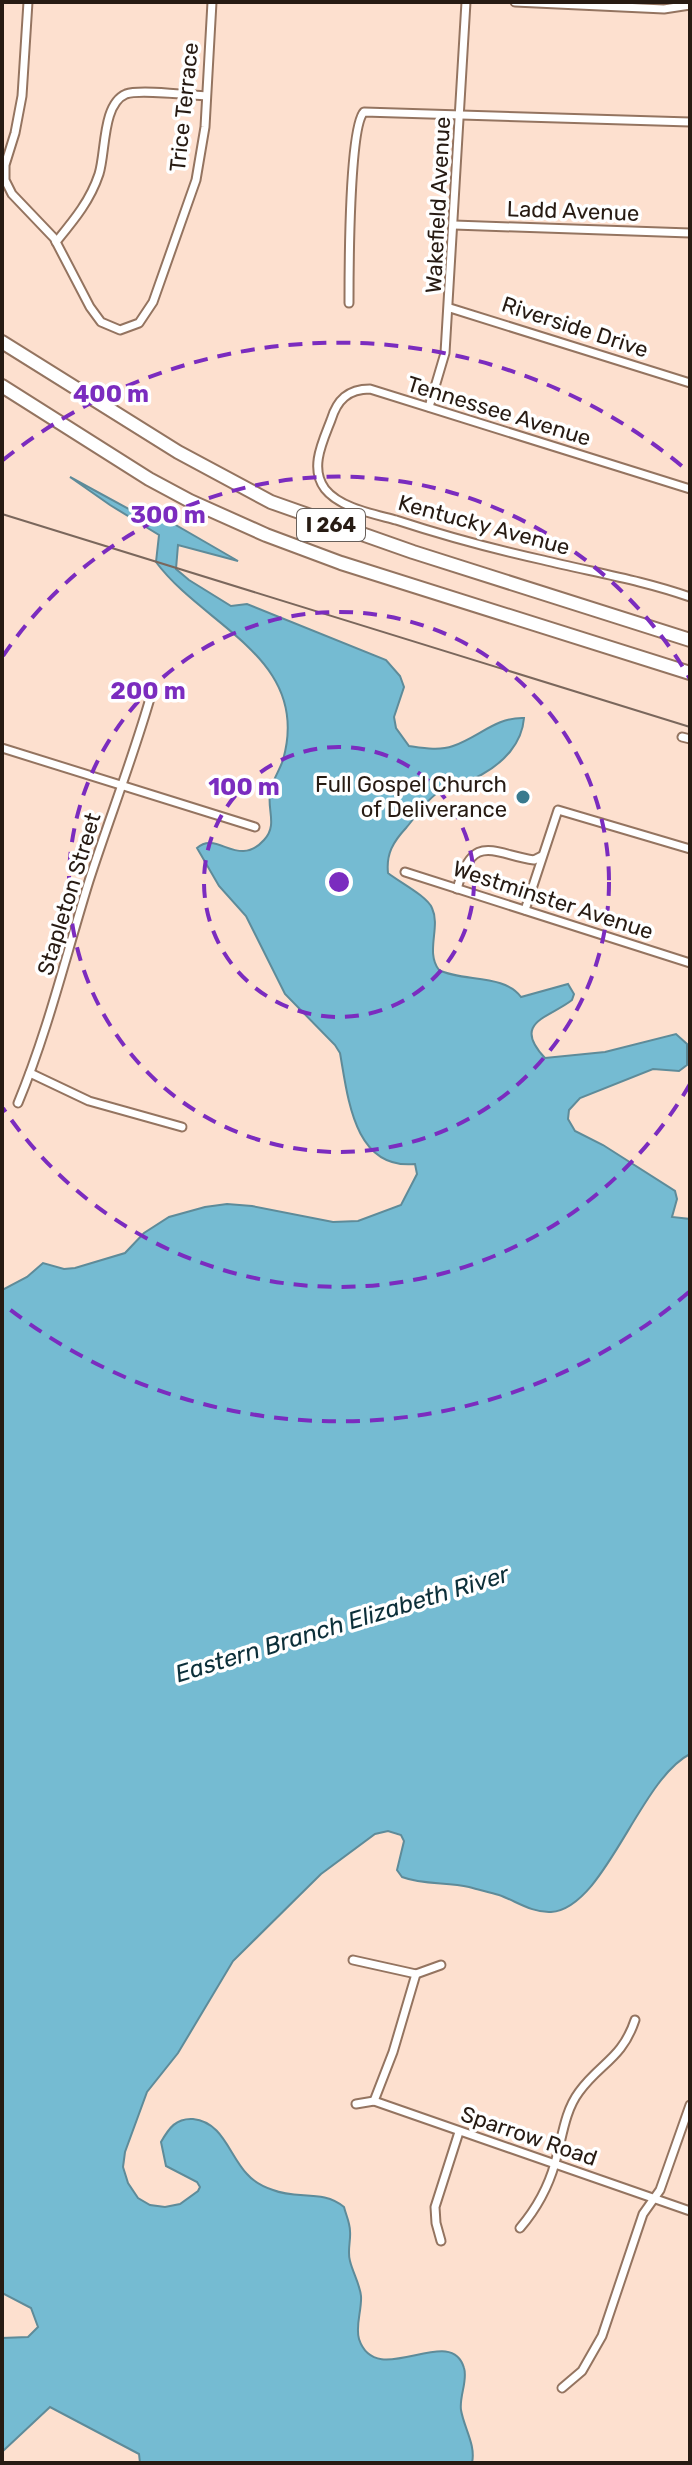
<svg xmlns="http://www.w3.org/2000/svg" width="692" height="2465" font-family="Rubik,sans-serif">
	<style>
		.water { fill: #75bbd2; stroke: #5e8b99; stroke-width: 2 }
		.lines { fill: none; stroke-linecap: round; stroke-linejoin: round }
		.street-casing { stroke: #947460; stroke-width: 11 }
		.highway-casing { stroke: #947460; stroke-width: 16 }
		.street { stroke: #fff; stroke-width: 7 }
		.highway { stroke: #fff; stroke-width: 12 }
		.tram { stroke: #7a675c; stroke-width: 2 }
		.ring { fill: none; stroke: #7b2cbf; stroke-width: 4; stroke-dasharray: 14 10 }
		.poi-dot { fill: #3a7a8e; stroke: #fff; stroke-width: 3 }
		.labels { text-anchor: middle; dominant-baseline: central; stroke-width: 7; stroke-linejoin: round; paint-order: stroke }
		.shield { fill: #fff; stroke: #685f5a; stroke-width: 2 }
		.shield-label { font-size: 20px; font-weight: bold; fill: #271b13 }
		.street-label { font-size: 22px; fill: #271b13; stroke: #fff }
		.poi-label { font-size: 22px; fill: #271b13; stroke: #fff; text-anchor: end }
		.water-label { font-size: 24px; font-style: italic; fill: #0c2f39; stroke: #fff }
		.centre { fill: #7b2cbf; stroke: #fff; stroke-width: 4 }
		.ring-label { font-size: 24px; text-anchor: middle; font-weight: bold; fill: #7b2cbf; stroke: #fff; stroke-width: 7; stroke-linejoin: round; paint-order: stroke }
	</style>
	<rect width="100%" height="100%" fill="#fde0cf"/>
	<!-- water -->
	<path class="water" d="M 70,477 L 149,520 L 167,520 L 238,561 L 178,545 L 176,569 L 189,580 L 231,606 L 247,604 L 386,660 L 400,676 L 404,687 L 394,717 L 396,728 L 409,746 C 423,748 439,751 453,746 C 479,737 496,717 524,718 C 522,744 503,763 481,775 C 470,781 456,783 445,788 C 427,798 418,814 406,828 C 393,842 386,854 388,873 C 399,882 427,896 432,908 C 441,927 425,952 439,970 C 462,982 505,974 521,997 L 568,984 L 574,994 L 572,1000 C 549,1018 511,1022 545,1058 L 605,1052 L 676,1034 L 687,1044 L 687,1065 L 679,1071 L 653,1069 L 580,1098 L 569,1110 L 568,1119 L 575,1131 L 603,1145 L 675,1191 L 677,1199 L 672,1217 L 690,1219 L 690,1754 C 639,1780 605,1908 551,1912 C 532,1913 516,1901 499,1895 C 489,1892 479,1890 469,1887 C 447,1882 423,1885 402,1877 L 397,1870 L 404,1841 L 401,1835 L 388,1831 L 375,1834 L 321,1874 L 233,1961 L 178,2053 L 147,2092 L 125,2152 L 123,2167 L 128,2183 L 138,2198 L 150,2205 L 165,2207 L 180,2204 L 198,2191 L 200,2187 L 197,2182 L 166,2166 L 161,2142 C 169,2128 176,2118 193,2119 C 223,2122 229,2155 247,2174 C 253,2181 264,2187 273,2190 C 297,2200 323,2189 344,2207 C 346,2215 350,2223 350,2231 C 351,2241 347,2251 350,2261 C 353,2273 360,2285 361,2296 C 362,2310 355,2326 359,2339 C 376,2391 451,2322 464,2368 C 468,2380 459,2397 461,2410 C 464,2428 476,2445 472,2463 L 140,2463 L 139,2454 L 50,2407 L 2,2452 L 2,2338 L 28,2337 L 38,2327 L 31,2308 L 2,2293 L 2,1290 L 27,1277 L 43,1263 L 64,1269 L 75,1268 L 125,1253 L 144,1233 L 169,1217 L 205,1207 L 227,1204 L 252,1206 L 333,1222 L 358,1221 L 401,1205 L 417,1174 L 415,1164 C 354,1170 348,1098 340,1053 L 335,1045 L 285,994 L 246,916 L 219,886 L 197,848 C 217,830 238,869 264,840 C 279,824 265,807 271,788 C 274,778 280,769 283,760 C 312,658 204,627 156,562 L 159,535 L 110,505 Z"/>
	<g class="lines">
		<!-- street casing -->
		<g class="street-casing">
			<g id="street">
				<path d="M 28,2 L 22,96 L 15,133 L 5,165 L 5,180 L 12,194 L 54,238 L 90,307 L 101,322 L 120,330 L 139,323 L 153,302 L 196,180 L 205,127 L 212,2"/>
				<path d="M 515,2 L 664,9 L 690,5"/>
				<path d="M 454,225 L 690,233"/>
				<path d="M 56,242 C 74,220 90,201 99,174 C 106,152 102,104 126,94 C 139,89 189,95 206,96"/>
				<path d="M 349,303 C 349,275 349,127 364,112 L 690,122"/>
				<path d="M 450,308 L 690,383"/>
				<path d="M 429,407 L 445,353 L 466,2"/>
				<path d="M 690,489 L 370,389 C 348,389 337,400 331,420 C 323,441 309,468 325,489 C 340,508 374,514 396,520 C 445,536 493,549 543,560 C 592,572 642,580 690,597"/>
				<path d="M 682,737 L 690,739"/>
				<path d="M 2,748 L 255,827"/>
				<path d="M 405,872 L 690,963"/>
				<path d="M 457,889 C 473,831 493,854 534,860 L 542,856"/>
				<path d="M 525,910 L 558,810 L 690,849"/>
				<path d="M 30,1073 L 89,1101 L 182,1127"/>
				<path d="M 18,1103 C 48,1031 66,955 89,881 C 109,819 133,758 151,695"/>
				<path d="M 353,1960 L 416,1974 L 441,1965"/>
				<path d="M 374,2101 L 393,2052 L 416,1974"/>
				<path d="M 356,2104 L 374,2101 L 690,2211"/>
				<path d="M 520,2228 C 537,2208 548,2188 555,2163 C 562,2140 564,2112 579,2092 C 600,2063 622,2059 635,2020"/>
				<path d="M 441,2241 L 436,2223 L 435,2207 L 459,2132"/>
				<path d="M 562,2388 L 582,2371 L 602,2336 L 643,2214 L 660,2190 L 690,2105"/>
			</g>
		</g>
		<!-- highway casing -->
		<g class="highway-casing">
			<g id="highway">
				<path d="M 2,342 L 178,452 L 271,502 L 413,552 L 690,640"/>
				<path d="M 2,386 L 149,479 L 190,501 L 266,535 L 341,563 L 690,673"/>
			</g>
		</g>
		<!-- street -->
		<use href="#street" class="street"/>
		<!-- highway -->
		<use href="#highway" class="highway"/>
		<!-- tram -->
		<path class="tram" d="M 2,514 L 690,727"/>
	</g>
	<!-- distance rings -->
	<g class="ring">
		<circle cx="339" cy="882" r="135"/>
		<circle cx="339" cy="882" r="270"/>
		<path d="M690 1084A405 405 0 0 1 3 1108M3 656A405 405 0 0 1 690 679"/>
		<path d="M689 1292A539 539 0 0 1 3 1304M3 460A539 539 0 0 1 689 472"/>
	</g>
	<!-- markers -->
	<circle class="poi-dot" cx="523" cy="797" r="8"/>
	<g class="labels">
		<!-- shield labels -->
		<rect class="shield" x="297" y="509" width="68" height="32" rx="6"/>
		<g class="shield-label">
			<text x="331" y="525">I 264</text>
		</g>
		<!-- street labels -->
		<g class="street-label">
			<text transform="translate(184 107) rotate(-84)">Trice Terrace</text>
			<text transform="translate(438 205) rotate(-87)">Wakefield Avenue</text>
			<text transform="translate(573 211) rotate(2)">Ladd Avenue</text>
			<text transform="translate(575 327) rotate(18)">Riverside Drive</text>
			<text transform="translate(499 411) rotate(17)">Tennessee Avenue</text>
			<text transform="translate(484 525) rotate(15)">Kentucky Avenue</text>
			<text transform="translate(69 894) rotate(-73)">Stapleton Street</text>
			<text transform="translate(553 900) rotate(18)">Westminster Avenue</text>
			<text transform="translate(529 2136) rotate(19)">Sparrow Road</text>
		</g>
		<!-- poi labels -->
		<g class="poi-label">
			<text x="507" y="784">Full Gospel Church<tspan x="507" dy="25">of Deliverance</tspan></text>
		</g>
		<!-- water labels -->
		<g class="water-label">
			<text transform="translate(342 1624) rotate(-17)">Eastern Branch Elizabeth River</text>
		</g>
	</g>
	<circle cx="339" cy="882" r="12" class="centre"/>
	<g class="ring-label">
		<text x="111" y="402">400 m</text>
		<text x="168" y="523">300 m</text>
		<text x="148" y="699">200 m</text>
		<text x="244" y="795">100 m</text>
	</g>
	<!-- border -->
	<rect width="692" height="2465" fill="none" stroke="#271b13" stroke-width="8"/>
</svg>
